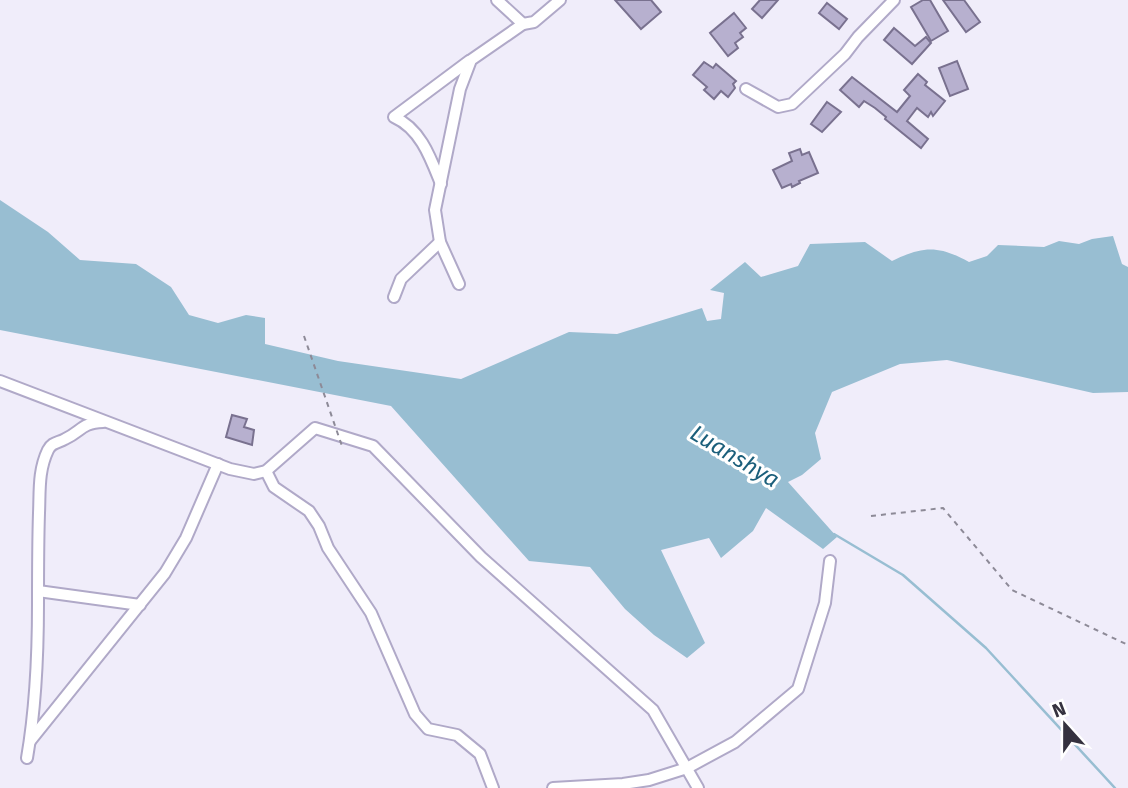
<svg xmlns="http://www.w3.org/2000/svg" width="1128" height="788" font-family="'Fira Sans',sans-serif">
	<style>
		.water { fill: #98bed2 }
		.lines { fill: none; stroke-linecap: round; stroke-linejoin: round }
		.stream { stroke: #98bed2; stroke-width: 2.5 }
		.building { fill: #b7b0cf; stroke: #79718f; stroke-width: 2 }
		.street-casing { stroke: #b0a9c8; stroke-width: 14 }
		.path { stroke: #8d8a97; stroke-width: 2; stroke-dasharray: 5 5; stroke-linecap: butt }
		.street { stroke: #fff; stroke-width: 10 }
		.path-bridge { stroke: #8d8a97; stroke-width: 2; stroke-dasharray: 5 5; stroke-linecap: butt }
		.labels { text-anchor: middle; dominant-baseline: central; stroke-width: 6; stroke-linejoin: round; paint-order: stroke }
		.water-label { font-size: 23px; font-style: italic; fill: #1b5f7b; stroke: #fff }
	</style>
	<rect width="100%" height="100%" fill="#f0edfa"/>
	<!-- water -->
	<path class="water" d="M 0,200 L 48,232 L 80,260 L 136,264 L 171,287 L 189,315 L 218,323 L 246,315 L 265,318 L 265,344 L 338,361 L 461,379 L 569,332 L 617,334 L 702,308 L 707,321 L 721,319 L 724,293 L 710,290 L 745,262 L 761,277 L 798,266 L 810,244 L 865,242 L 892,261 C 923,246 938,245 969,262 L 987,256 L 998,245 L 1044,247 L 1059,241 L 1079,244 L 1092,239 L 1113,236 L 1122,264 L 1128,267 L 1128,392 L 1093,393 L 947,360 L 900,364 L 832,392 L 815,433 L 821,459 L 802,475 L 788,482 L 837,537 L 823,549 L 766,508 L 753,531 L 721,558 L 709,538 L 661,550 L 705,643 L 687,658 L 654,635 L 625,609 L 590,567 L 529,561 L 391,406 L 0,330 Z"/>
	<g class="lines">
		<!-- stream -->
		<path class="stream" d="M 834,534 L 903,575 L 986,648 L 1115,788"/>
	</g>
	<!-- building -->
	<g class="building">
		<path d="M 615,0 L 651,0 L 661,12 L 641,29 Z"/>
		<path d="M 760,0 L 778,0 L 762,18 L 752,9 Z"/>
		<path d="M 923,0 L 930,0 L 948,31 L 931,41 L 911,7 Z"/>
		<path d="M 943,0 L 964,0 L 980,22 L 966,32 Z"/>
		<path d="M 827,3 L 847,19 L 839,29 L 819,13 Z"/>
		<path d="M 734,13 L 746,28 L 740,33 L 743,37 L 735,43 L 738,48 L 728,56 L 710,33 Z"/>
		<path d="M 894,28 L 915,46 L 926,37 L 931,43 L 912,64 L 884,40 Z"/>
		<path d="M 957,61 L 968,89 L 950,96 L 939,68 Z"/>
		<path d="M 704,62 L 713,68 L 716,64 L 736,81 L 733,84 L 735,88 L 728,97 L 721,91 L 714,99 L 704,90 L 707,87 L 693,75 Z"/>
		<path d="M 918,74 L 927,82 L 925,85 L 945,101 L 933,116 L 931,112 L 928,117 L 917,108 L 907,121 L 928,139 L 921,148 L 885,119 L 886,117 L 875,108 L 864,101 L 859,107 L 840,90 L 852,77 L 897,112 L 910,96 L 904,90 Z"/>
		<path d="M 827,102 L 841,112 L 822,132 L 811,124 Z"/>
		<path d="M 800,149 L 802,155 L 809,152 L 818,173 L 799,181 L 800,183 L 792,187 L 791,184 L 782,188 L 773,170 L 792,161 L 789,153 Z"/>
		<path d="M 232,415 L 247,419 L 244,427 L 254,430 L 252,445 L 226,437 Z"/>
	</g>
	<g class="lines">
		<!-- street casing -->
		<g class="street-casing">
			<g id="street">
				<path d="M 497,0 L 523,24 L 534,22 L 560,0"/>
				<path d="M 746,89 L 778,107 L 792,104 L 845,54 L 858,37 L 894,0"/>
				<path d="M 441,184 C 431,159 421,129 394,117 L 469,61"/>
				<path d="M 459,284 L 440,242 L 435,210 L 460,89 L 471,60 L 523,24"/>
				<path d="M 394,297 L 401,279 L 440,242"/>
				<path d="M 0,381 L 230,469 L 254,474 L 266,471 L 315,428 L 373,446 L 481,557 L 653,710 L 698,788"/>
				<path d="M 266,471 L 274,487 L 309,511 L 319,526 L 328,548 L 371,613 L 415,714 L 428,729 L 457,735 L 480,754 L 493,788"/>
				<path d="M 38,591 L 140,605"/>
				<path d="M 30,741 L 165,573 L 186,538 L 218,464"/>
				<path d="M 27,758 C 36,706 38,657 38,604 C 38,573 38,543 39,513 C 40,491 38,471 48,450 C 52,442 58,443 65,439 C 82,431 81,423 103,422"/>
				<path d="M 553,788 L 623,784 L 649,780 L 687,768 L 735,742 L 798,689 L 825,603 L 830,561"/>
			</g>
		</g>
		<!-- path -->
		<path class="path" d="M 871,516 L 943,508 L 1012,590 L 1128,645"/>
		<!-- street -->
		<use href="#street" class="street"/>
		<!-- path-bridge -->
		<path class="path-bridge" d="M 304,336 L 342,446"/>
	</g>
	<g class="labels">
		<!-- water labels -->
		<g class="water-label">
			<text transform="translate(735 456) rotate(31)">Luanshya</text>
		</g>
	</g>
	<!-- north arrow -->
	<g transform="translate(1065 725) rotate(339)" stroke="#ffffff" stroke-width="5" paint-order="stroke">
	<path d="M0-5L12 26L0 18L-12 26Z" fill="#35323f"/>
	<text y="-10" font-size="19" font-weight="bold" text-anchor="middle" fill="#35323f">N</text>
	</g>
</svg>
